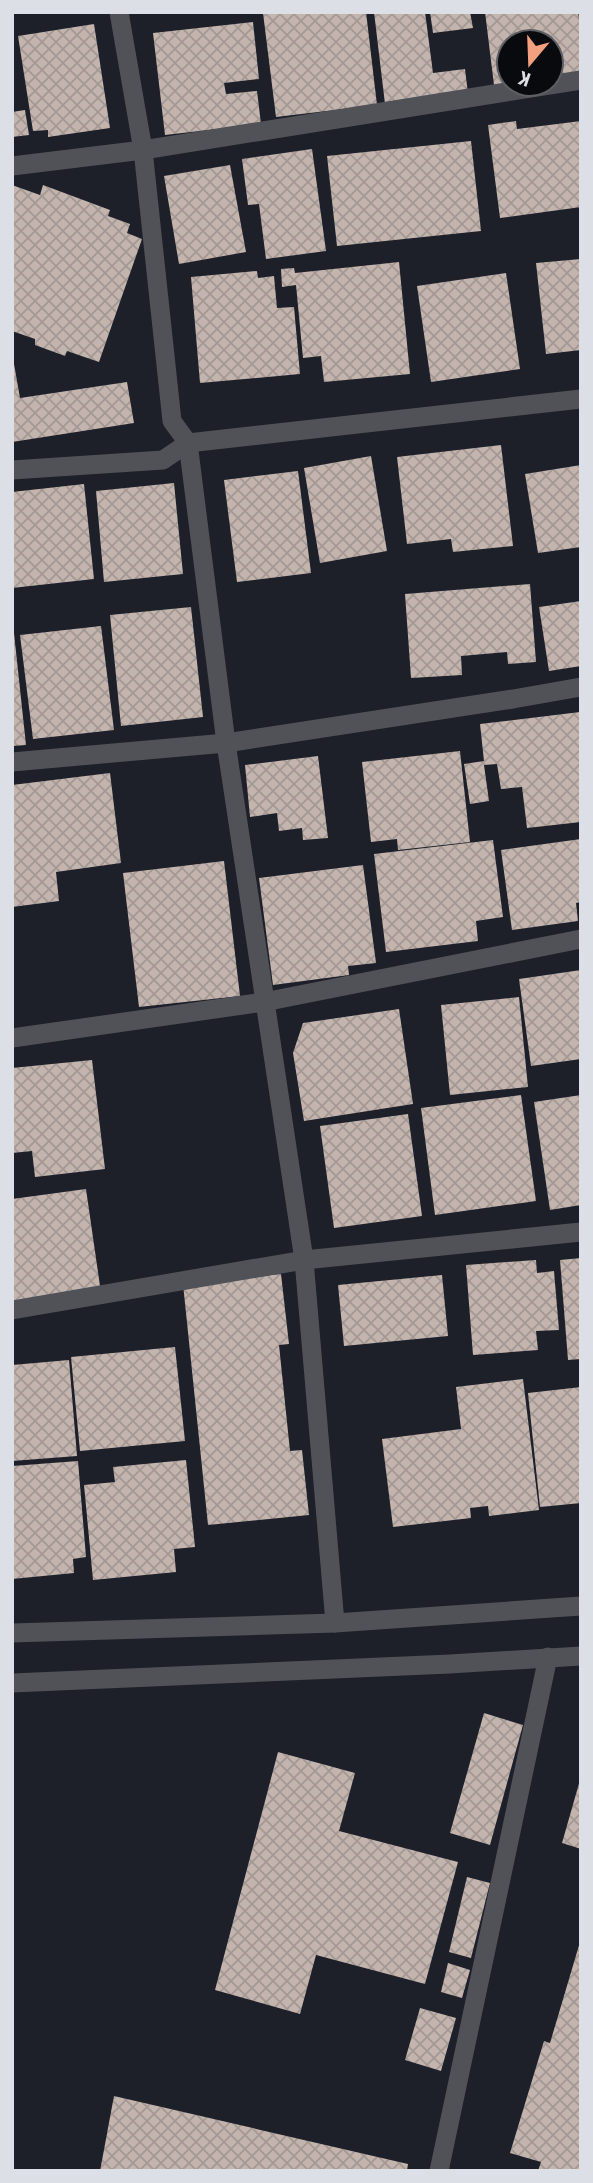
<svg xmlns="http://www.w3.org/2000/svg" width="593" height="2183" font-family="'Roboto Condensed',sans-serif">
	<style>
		.building { fill: url(#building-cross-hatch) }
		.lines { fill: none; stroke-linecap: round; stroke-linejoin: round }
		.service { stroke: #515258; stroke-width: 19 }
		.minor { stroke: #515258; stroke-width: 19 }
		.tertiary { stroke: #515258; stroke-width: 19 }
	</style>
	<defs>
		<pattern id="building-cross-hatch" width="8" height="8" patternUnits="userSpaceOnUse" patternTransform="scale(1.75)"><rect width="8" height="8" fill="#c3b4ae"/><path d="M0 0l8 8M0 8l8-8" fill="none" stroke="#a39894"/></pattern>
	</defs>
	<rect width="100%" height="100%" fill="#1d1f29"/>
	<!-- building -->
	<g class="building">
		<path d="M 272,12 L 366,12 L 377,105 L 276,117 L 263,13 Z"/>
		<path d="M 374,12 L 425,12 L 433,73 L 465,69 L 468,94 L 385,104 Z"/>
		<path d="M 430,12 L 470,12 L 473,28 L 433,33 Z"/>
		<path d="M 485,12 L 578,12 L 581,33 L 581,75 L 551,78 L 551,42 L 509,42 L 509,83 L 494,85 Z"/>
		<path d="M 253,22 L 259,79 L 224,83 L 226,94 L 257,91 L 261,124 L 165,135 L 153,33 Z"/>
		<path d="M 94,24 L 110,128 L 48,137 L 48,130 L 33,131 L 18,36 Z"/>
		<path d="M 25,110 L 29,135 L 12,137 L 12,112 Z"/>
		<path d="M 516,121 L 517,129 L 581,121 L 581,207 L 500,218 L 488,125 Z"/>
		<path d="M 471,141 L 481,231 L 337,246 L 327,156 Z"/>
		<path d="M 312,149 L 326,251 L 266,259 L 259,204 L 248,205 L 242,159 Z"/>
		<path d="M 230,165 L 246,252 L 179,264 L 164,176 Z"/>
		<path d="M 12,185 L 40,195 L 43,185 L 110,210 L 108,216 L 130,224 L 127,233 L 142,239 L 99,362 L 67,351 L 65,356 L 35,345 L 35,339 L 12,331 Z"/>
		<path d="M 581,259 L 581,350 L 546,354 L 536,263 Z"/>
		<path d="M 399,262 L 410,374 L 324,382 L 321,356 L 303,358 L 296,285 L 282,287 L 281,269 L 294,268 L 295,273 Z"/>
		<path d="M 257,271 L 258,278 L 274,276 L 277,308 L 294,307 L 300,374 L 200,383 L 191,277 Z"/>
		<path d="M 506,273 L 520,369 L 431,382 L 417,286 Z"/>
		<path d="M 12,364 L 14,364 L 20,398 L 127,382 L 134,423 L 12,442 Z"/>
		<path d="M 501,445 L 513,546 L 453,552 L 451,539 L 407,544 L 397,457 Z"/>
		<path d="M 371,456 L 387,551 L 320,563 L 304,468 Z"/>
		<path d="M 581,465 L 581,547 L 538,553 L 525,474 Z"/>
		<path d="M 298,471 L 311,573 L 237,582 L 224,480 Z"/>
		<path d="M 174,483 L 183,574 L 104,582 L 96,491 Z"/>
		<path d="M 84,484 L 94,579 L 12,588 L 12,492 Z"/>
		<path d="M 530,584 L 536,662 L 508,664 L 507,652 L 461,656 L 462,675 L 411,678 L 405,594 Z"/>
		<path d="M 581,601 L 581,666 L 549,671 L 539,607 Z"/>
		<path d="M 191,607 L 203,717 L 121,726 L 110,615 Z"/>
		<path d="M 101,626 L 114,730 L 33,739 L 20,635 Z"/>
		<path d="M 12,633 L 14,633 L 26,745 L 12,746 Z"/>
		<path d="M 580,712 L 581,822 L 527,828 L 522,787 L 501,789 L 497,764 L 484,765 L 489,801 L 470,804 L 464,764 L 484,761 L 480,724 Z"/>
		<path d="M 460,751 L 470,842 L 398,850 L 397,839 L 371,842 L 362,762 Z"/>
		<path d="M 318,756 L 328,838 L 303,840 L 302,828 L 279,831 L 277,813 L 250,817 L 245,765 Z"/>
		<path d="M 110,773 L 121,863 L 56,872 L 59,901 L 12,907 L 12,785 Z"/>
		<path d="M 581,839 L 581,902 L 576,903 L 578,921 L 512,930 L 501,850 Z"/>
		<path d="M 493,840 L 503,917 L 476,921 L 478,941 L 386,952 L 374,854 Z"/>
		<path d="M 224,861 L 240,996 L 139,1007 L 123,873 Z"/>
		<path d="M 363,865 L 376,963 L 348,966 L 349,975 L 273,985 L 259,878 Z"/>
		<path d="M 581,970 L 581,1059 L 531,1066 L 519,979 Z"/>
		<path d="M 519,997 L 528,1087 L 450,1095 L 441,1005 Z"/>
		<path d="M 399,1009 L 413,1104 L 304,1121 L 293,1053 L 303,1023 Z"/>
		<path d="M 92,1060 L 105,1169 L 35,1177 L 32,1151 L 12,1153 L 12,1068 Z"/>
		<path d="M 521,1095 L 536,1201 L 435,1215 L 421,1108 Z"/>
		<path d="M 581,1095 L 581,1205 L 550,1210 L 534,1102 Z"/>
		<path d="M 408,1114 L 422,1216 L 334,1228 L 320,1126 Z"/>
		<path d="M 86,1189 L 101,1293 L 12,1306 L 12,1199 Z"/>
		<path d="M 581,1258 L 581,1359 L 568,1360 L 560,1260 Z"/>
		<path d="M 536,1260 L 537,1273 L 554,1271 L 559,1330 L 536,1331 L 538,1350 L 473,1355 L 466,1265 Z"/>
		<path d="M 281,1274 L 289,1344 L 279,1345 L 290,1451 L 302,1450 L 309,1515 L 208,1525 L 183,1284 Z"/>
		<path d="M 442,1275 L 448,1336 L 344,1346 L 338,1285 Z"/>
		<path d="M 175,1347 L 185,1441 L 80,1451 L 71,1357 Z"/>
		<path d="M 69,1360 L 77,1456 L 12,1461 L 12,1365 Z"/>
		<path d="M 523,1379 L 539,1510 L 489,1516 L 488,1506 L 470,1508 L 471,1518 L 393,1527 L 382,1439 L 461,1429 L 456,1387 Z"/>
		<path d="M 581,1387 L 581,1503 L 540,1507 L 528,1393 Z"/>
		<path d="M 186,1460 L 195,1547 L 174,1549 L 176,1572 L 93,1580 L 84,1485 L 115,1482 L 113,1467 Z"/>
		<path d="M 78,1461 L 86,1557 L 73,1559 L 74,1573 L 12,1579 L 12,1466 Z"/>
		<path d="M 484,1713 L 523,1725 L 490,1845 L 450,1833 Z"/>
		<path d="M 278,1752 L 355,1773 L 339,1831 L 458,1862 L 425,1984 L 316,1955 L 300,2014 L 215,1990 Z"/>
		<path d="M 580,1780 L 581,1780 L 581,1849 L 562,1843 Z"/>
		<path d="M 467,1877 L 490,1883 L 471,1958 L 449,1952 Z"/>
		<path d="M 580,1942 L 581,2171 L 538,2171 L 541,2162 L 510,2153 L 544,2041 L 550,2043 Z"/>
		<path d="M 448,1963 L 470,1970 L 462,1998 L 441,1992 Z"/>
		<path d="M 420,2008 L 456,2018 L 441,2071 L 405,2060 Z"/>
		<path d="M 114,2096 L 408,2164 L 407,2171 L 100,2171 Z"/>
	</g>
	<g class="lines">
		<!-- service -->
		<path class="service" d="M 439,2171 L 548,1657"/>
		<!-- minor -->
		<g class="minor">
			<path d="M 12,166 L 143,150 L 581,80"/>
			<path d="M 12,470 L 163,460 L 188,443 L 581,399"/>
			<path d="M 12,762 L 226,743 L 513,699 L 581,687"/>
			<path d="M 12,1038 L 264,1002 L 581,939"/>
			<path d="M 12,1310 L 304,1260 L 226,743 L 188,443 L 172,421 L 143,150 L 119,12"/>
			<path d="M 335,1623 L 304,1260 L 581,1232"/>
		</g>
		<!-- tertiary -->
		<g class="tertiary">
			<path d="M 12,1633 L 335,1623 L 581,1606"/>
			<path d="M 12,1683 L 450,1664 L 581,1656"/>
		</g>
	</g>
	<!-- border -->
	<rect width="593" height="2183" fill="none" stroke="#dddfe6" stroke-width="28"/>
	<!-- north arrow -->
	<g transform="translate(530 63) rotate(199)"><circle r="33" fill="#090a0e" stroke="#5e5f64" stroke-width="2"/>
	<path d="M0-5L12 26L0 18L-12 26Z" fill="#f2a07f"/>
	<text y="-10" font-size="19" font-weight="bold" text-anchor="middle" fill="#dddfe6">K</text>
	</g>
</svg>
